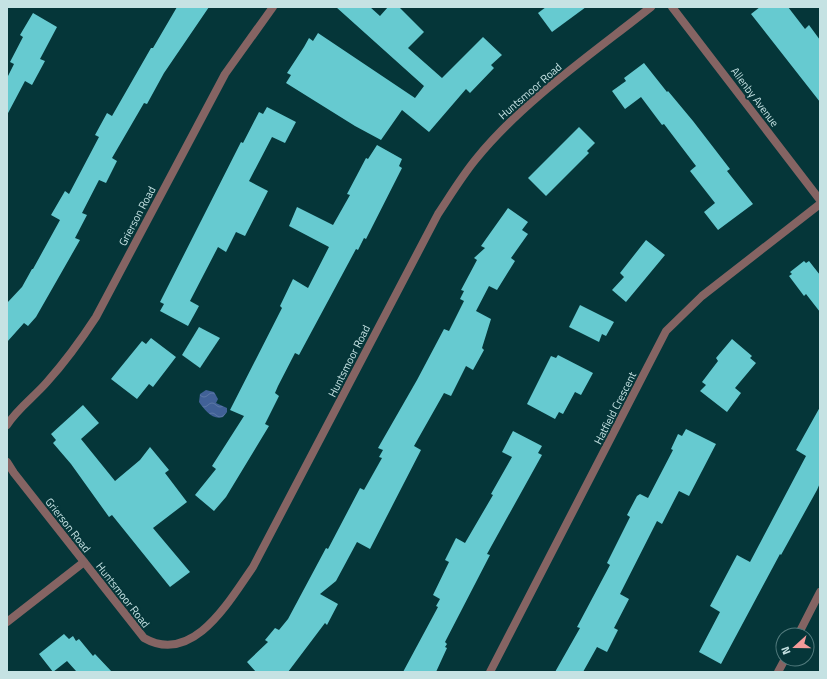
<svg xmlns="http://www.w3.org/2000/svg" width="827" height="679" font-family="'Titillium Web',sans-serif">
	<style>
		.water { fill: url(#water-waves) }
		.building { fill: #66cad0 }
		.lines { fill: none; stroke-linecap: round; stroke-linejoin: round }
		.minor { stroke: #856463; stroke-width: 8 }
		.labels { text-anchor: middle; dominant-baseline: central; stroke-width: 4; stroke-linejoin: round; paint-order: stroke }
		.street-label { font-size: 11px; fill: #c5e2e3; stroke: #053639 }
	</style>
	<defs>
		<pattern id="water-waves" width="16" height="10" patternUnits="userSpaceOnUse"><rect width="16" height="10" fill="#416197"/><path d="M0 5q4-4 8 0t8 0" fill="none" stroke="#5b77a5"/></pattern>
	</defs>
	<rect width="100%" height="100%" fill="#053639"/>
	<!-- water -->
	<path class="water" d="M 206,390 L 214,392 L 218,399 L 216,403 L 227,408 L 227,412 L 223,417 C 213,421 204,409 199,402 L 200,394 Z"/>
	<!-- building -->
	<g class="building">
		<path d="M 177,7 L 209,7 L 164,73 L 147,104 L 144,103 L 112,158 L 117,161 L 106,183 L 99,180 L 82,213 L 87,215 L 75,238 L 80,240 L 36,317 L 28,326 L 24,323 L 7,342 L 7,303 L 22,287 L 32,269 L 33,269 L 60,220 L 51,215 L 65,191 L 69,194 L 99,137 L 95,135 L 107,113 L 112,116 L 151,48 L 153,48 Z"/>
		<path d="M 336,7 L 370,7 L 380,16 L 388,7 L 399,7 L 424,32 L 408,48 L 442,78 L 483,37 L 502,55 L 491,65 L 494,68 L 470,93 L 466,89 L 429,132 L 402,110 L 381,140 L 355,126 L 286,83 L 291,75 L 287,73 L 304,47 L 309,38 L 313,41 L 318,33 L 415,98 L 424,86 Z"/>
		<path d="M 546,7 L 586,7 L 552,32 L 538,13 Z"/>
		<path d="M 760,7 L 788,7 L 805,29 L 809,25 L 820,40 L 820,102 L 751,14 Z"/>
		<path d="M 33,13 L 57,27 L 40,59 L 45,61 L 32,85 L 25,81 L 7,115 L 7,78 L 14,64 L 10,62 L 23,37 L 20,35 Z"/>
		<path d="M 644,63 L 667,92 L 668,91 L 693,121 L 730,169 L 727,171 L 753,204 L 718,230 L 704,212 L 715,203 L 690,171 L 696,166 L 664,124 L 662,125 L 641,97 L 625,109 L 612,91 L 626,81 L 624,78 Z"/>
		<path d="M 267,107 L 296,122 L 285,143 L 272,137 L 249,181 L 268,191 L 245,236 L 236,232 L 226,252 L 218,247 L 190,301 L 199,306 L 188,326 L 160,311 L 164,304 L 160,302 L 241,142 L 243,143 L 259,112 L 263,114 Z"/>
		<path d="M 579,127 L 595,143 L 587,151 L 589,153 L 546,196 L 528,178 Z"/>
		<path d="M 377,145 L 402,159 L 399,166 L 402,168 L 366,239 L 364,238 L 358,250 L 356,249 L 299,355 L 295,353 L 278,386 L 275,393 L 279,396 L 265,424 L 269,426 L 226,497 L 214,511 L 195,495 L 216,469 L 212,466 L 244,416 L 230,410 L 282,308 L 280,306 L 293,279 L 308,288 L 329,247 L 289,226 L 297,207 L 333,225 L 350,195 L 347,194 L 366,158 L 368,159 Z"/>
		<path d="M 508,208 L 528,222 L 522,230 L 528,234 L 511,258 L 515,261 L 497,290 L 489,286 L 476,311 L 491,319 L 482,348 L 484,350 L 473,370 L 466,366 L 451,396 L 444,393 L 414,446 L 421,450 L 370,549 L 357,542 L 336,581 L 320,594 L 338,604 L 327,625 L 325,623 L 288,672 L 256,672 L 247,662 L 268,642 L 265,640 L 275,628 L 279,630 L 288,619 L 326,548 L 328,549 L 360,488 L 364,490 L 382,458 L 379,457 L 383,450 L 378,448 L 417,380 L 444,329 L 449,331 L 464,301 L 460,299 L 464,291 L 461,290 L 477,260 L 474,258 L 485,248 L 481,246 Z"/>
		<path d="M 646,240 L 665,255 L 626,302 L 612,290 L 624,277 L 620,273 Z"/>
		<path d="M 804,261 L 806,263 L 809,261 L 820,275 L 820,312 L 806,294 L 804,296 L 789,276 L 792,274 L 790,272 Z"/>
		<path d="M 580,305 L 614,322 L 606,336 L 602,334 L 599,342 L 569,327 Z"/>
		<path d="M 199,327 L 220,338 L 200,368 L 182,355 Z"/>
		<path d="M 151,338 L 176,357 L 153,387 L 149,384 L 137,399 L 111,379 L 142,341 L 146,344 Z"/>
		<path d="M 732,339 L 752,356 L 750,358 L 756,363 L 735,388 L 741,393 L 727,412 L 700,391 L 706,385 L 702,382 L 718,361 L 716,358 Z"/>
		<path d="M 558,355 L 593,373 L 581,395 L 575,392 L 563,414 L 559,412 L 555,419 L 527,404 L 551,356 L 556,358 Z"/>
		<path d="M 83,405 L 99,423 L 81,439 L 115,481 L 140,460 L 150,447 L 169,470 L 165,473 L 187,502 L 153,528 L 190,572 L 170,587 L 112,515 L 109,517 L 71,464 L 53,443 L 56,440 L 51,434 Z"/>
		<path d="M 820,407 L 820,483 L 817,490 L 781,555 L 780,554 L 721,664 L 699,652 L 720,612 L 710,606 L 737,555 L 750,562 L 806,456 L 796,450 Z"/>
		<path d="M 686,429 L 716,444 L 689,496 L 679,491 L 662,524 L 657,521 L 620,594 L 629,599 L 614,628 L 618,630 L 607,652 L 597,647 L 583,672 L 555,672 L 580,628 L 577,627 L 610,565 L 607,563 L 630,517 L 627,515 L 637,496 L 640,494 L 648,498 L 673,450 L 671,449 L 678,434 L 682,436 Z"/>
		<path d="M 513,431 L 542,446 L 538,453 L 542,455 L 487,554 L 490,555 L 445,642 L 447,644 L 445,647 L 447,648 L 436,672 L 403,672 L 438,607 L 436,606 L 440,599 L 433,595 L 449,562 L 445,560 L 456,538 L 465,543 L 493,495 L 491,494 L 512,457 L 502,452 Z"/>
		<path d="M 64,634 L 69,639 L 73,636 L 76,641 L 79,639 L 93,656 L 95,654 L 112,672 L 75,672 L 76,671 L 67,661 L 53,672 L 39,654 Z"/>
	</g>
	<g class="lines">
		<!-- minor -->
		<g class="minor">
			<path d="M 672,7 L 820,200"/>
			<path d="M 7,425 C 18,408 34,397 47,382 C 65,362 81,340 96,317 L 225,74 L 273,7"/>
			<path d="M 7,462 L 14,473 L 144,638 C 193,666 229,601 253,567 L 438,214 C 450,196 462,176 476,159 C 522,102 593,53 651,7"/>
			<path d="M 7,622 L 84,562"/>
			<path d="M 798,635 L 820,592"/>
			<path d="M 490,672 L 666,331 L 702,296 L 820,204"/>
			<path d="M 778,672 L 785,659"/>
		</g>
	</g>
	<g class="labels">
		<!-- street labels -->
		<g class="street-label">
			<text transform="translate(530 91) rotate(-41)">Huntsmoor Road</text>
			<text transform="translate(755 97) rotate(53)">Allenby Avenue</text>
			<text transform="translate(137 216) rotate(-62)">Grierson Road</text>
			<text transform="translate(349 361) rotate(-63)">Huntsmoor Road</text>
			<text transform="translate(615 408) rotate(-63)">Hatfield Crescent</text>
			<text transform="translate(68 525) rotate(52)">Grierson Road</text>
			<text transform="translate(123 595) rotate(52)">Huntsmoor Road</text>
		</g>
	</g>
	<!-- border -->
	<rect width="827" height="679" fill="none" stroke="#c5e2e3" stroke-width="16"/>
	<!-- north arrow -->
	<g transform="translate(795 647) rotate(249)"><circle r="19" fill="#053639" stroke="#527b7d"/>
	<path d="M0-3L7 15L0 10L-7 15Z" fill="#f59b9a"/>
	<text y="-6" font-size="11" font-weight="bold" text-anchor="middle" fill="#c5e2e3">N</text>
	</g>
</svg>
